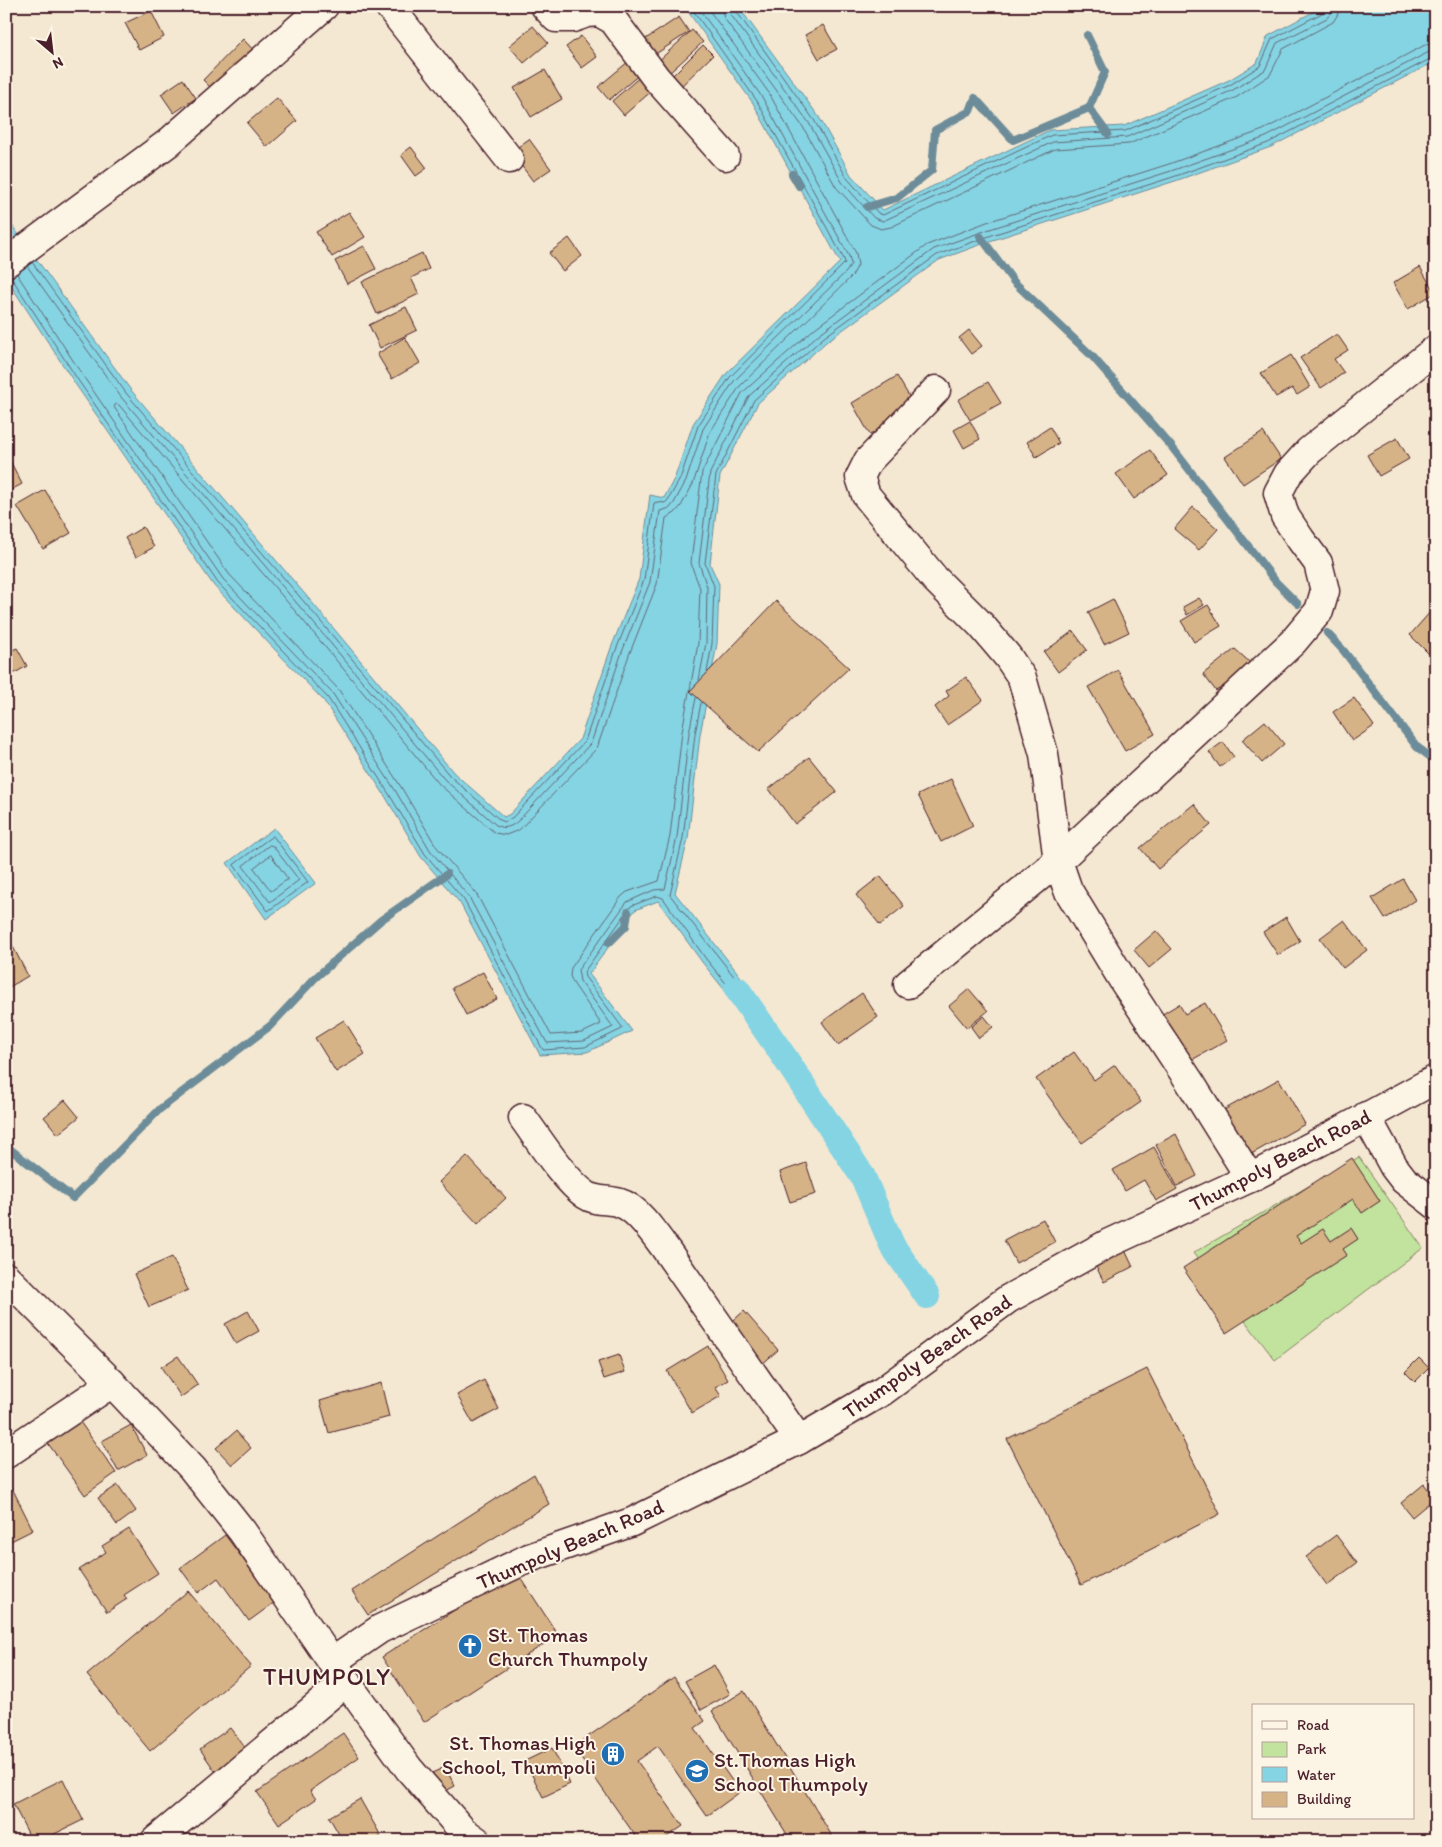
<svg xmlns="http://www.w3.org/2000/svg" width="1442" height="1847" font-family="Itim,sans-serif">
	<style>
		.green { fill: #c1e39d; stroke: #868164 }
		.water { fill: #85d4e3; stroke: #6d8c99 }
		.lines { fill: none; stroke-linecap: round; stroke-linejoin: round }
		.shore { stroke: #626775; stroke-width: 1 }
		.stream { stroke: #6d8c99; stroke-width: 8 }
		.canal { stroke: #85d4e3; stroke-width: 26 }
		.building { fill: #d5b387; stroke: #4a1f2b }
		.minor-casing { stroke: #4a1f2b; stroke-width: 31 }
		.secondary-casing { stroke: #4a1f2b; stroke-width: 31 }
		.primary-casing { stroke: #4a1f2b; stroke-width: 31 }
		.minor { stroke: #fcf5e5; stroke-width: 28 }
		.secondary { stroke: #fcf5e5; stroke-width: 28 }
		.primary { stroke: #fcf5e5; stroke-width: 28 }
		.labels { text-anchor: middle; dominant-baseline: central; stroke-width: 4; stroke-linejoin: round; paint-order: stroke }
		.street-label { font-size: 21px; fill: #4a1f2b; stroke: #fcf5e5 }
		.poi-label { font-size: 21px; fill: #4a1f2b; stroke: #fcf5e5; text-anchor: start }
		.quarter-label { font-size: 24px; letter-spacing: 1px; fill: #4a1f2b; stroke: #fcf5e5 }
	</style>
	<rect width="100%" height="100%" fill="#f4e8d2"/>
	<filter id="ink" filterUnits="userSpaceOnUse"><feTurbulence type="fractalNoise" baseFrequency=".02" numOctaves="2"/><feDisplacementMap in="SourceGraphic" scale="10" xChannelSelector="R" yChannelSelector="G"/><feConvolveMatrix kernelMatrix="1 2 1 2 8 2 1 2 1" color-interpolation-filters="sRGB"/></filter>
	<g filter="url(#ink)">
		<!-- green -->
		<path class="green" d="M 1359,1157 L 1423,1248 L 1275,1360 L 1193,1253 Z"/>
		<!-- water -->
		<g class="water">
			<path d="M 684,6 L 738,6 L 819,117 L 851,175 L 883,210 L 1050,130 L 1124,126 L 1229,80 L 1257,63 L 1268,36 L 1324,6 L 1436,6 L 1436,61 L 1271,147 L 1175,181 L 993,240 L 939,260 L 826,342 L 758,403 L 720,476 L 710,564 L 719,584 L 717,644 L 700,735 L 688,839 L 675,893 L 766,1009 L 752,1024 L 702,962 L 658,901 L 635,910 L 589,974 L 632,1031 L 587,1052 L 540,1055 L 460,903 L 421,857 L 385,796 L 324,701 L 214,586 L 76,385 L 6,278 L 6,217 L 130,389 L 315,606 L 454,773 L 504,817 L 510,814 L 580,739 L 611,648 L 639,579 L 650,495 L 664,498 L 675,477 L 693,424 L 726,374 L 840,262 L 753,103 Z"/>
			<path d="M 274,828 L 316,883 L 266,919 L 227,863 Z"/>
		</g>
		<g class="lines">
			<!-- shore -->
			<g class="shore">
				<path d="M 721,6 L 724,18 L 803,127 L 836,187 L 871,225 L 881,229 L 891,227 L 1055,149 L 1129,144 L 1237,97 L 1270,75 L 1283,49 L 1333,22 L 1338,14 L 1339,6"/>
				<path d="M 728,6 L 731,15 L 809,123 L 842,182 L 874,218 L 883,221 L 1053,142 L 1127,137 L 1233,90 L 1265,70 L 1277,43 L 1327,18 L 1331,13 L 1332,6"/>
				<path d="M 735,6 L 736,11 L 814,120 L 847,178 L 878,213 L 883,215 L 1052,135 L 1125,131 L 1230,85 L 1260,66 L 1272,39 L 1322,13 L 1325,6"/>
				<path d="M 32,262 L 126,393 L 311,610 L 450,776 L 500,820 L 505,822 L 513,817 L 585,741 L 616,650 L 644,580 L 654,503 L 657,502 L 665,503 L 668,500 L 680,479 L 698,426 L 730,377 L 845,263 L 844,259 L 757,101 L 690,6"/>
				<path d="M 27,266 L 121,397 L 306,614 L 445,780 L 496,825 C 504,830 511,827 518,821 L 591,743 L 622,652 L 650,582 L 660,511 L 670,508 L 674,503 L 686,481 L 703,429 L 734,381 L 847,271 L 851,264 L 849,256 L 762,97 L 697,6"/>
				<path d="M 17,274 L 85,379 L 223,579 L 333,694 L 395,790 L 430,850 L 469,897 L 547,1043 L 584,1041 L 613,1027 L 580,981 L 578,970 L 627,902 L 654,890 L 665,889 L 677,837 L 689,733 L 696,698"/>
				<path d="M 11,277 L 80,383 L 218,583 L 328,698 L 389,794 L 425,854 L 464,900 L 543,1050 L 585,1047 L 622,1029 L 622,1027 L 585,977 L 584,972 L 631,906 L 657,896 L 663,898 L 706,959 L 751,1014 L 754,1015 L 758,1010 L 758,1007 L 670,895 L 683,838 L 695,734 L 701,703"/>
				<path d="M 707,672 L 712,644 L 714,586 L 705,563 L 716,475 L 754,400 L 823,338 L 937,255 L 992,235 L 1173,177 L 1268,143 L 1432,58 L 1436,57"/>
				<path d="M 699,680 L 706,643 L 707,587 L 699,563 L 710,473 L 749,396 L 819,334 L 934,249 L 990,229 L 1171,171 L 1266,137 L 1429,52 L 1436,51"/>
				<path d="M 690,690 L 698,643 L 700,588 L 693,570 L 691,562 L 702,472 L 742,393 L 815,328 L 927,245 L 987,222 L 1169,164 L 1263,130 L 1425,45 L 1436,43"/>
				<path d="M 689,692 L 682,732 L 670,836 L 659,881 L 627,892 L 621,897 L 571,968 L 570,976 L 573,983 L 601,1024 L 582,1033 L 551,1035 L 476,893 L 436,846 L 401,787 L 339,690 L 229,574 L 114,407 L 116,404 L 119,405 L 301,618 L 440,785 L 495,833 L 506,835 L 519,830 L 597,748 L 629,655 L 657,584 L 666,518 L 675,513 L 681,506 L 693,484 L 710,432 L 740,386 L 852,276 L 858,265 L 856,253 L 769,93 L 706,6"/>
				<path d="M 273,836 L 308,882 L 268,911 L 234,865 Z"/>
				<path d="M 270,845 L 273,846 L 299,880 L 270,902 L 243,866 Z"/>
				<path d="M 271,855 L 288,879 L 271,891 L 254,868 Z"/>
			</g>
			<!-- stream -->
			<g class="stream">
				<path d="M 1087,35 L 1105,72 L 1089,108 L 1108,134"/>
				<path d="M 792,174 L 799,186"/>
				<path d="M 867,207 L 897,198 L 932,170 L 935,130 L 970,111 L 975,98 L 1013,140 L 1089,108"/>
				<path d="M 980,236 L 1014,282 L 1092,356 L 1171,446 L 1276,582 L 1298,604"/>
				<path d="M 1327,633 L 1343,650 L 1417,747 L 1436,761"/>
				<path d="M 609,943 L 626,926 L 628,912"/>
				<path d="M 6,1146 L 73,1198 L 160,1109 L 270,1026 L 315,978 L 381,920 L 447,874"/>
			</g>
			<!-- canal -->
			<path class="canal" d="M 737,989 L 785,1058 L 863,1177 L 892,1245 L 927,1296"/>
		</g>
		<!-- building -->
		<g class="building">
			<path d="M 151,11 L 164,37 L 139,50 L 125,23 Z"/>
			<path d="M 679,17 L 689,32 L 648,59 L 638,44 Z"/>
			<path d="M 823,25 L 837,49 L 819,59 L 805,35 Z"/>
			<path d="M 533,26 L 548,43 L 524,63 L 509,46 Z"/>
			<path d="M 692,30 L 703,42 L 666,76 L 655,64 Z"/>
			<path d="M 581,36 L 597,57 L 582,68 L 566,47 Z"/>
			<path d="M 243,39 L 258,55 L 218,95 L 203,80 Z"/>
			<path d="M 703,45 L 713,55 L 677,90 L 668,80 Z"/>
			<path d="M 629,61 L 640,74 L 609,100 L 598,87 Z"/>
			<path d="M 545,70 L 562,99 L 531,117 L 514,88 Z"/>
			<path d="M 642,75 L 654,89 L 624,115 L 612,101 Z"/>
			<path d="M 183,79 L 196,98 L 174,113 L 161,94 Z"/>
			<path d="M 277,98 L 297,121 L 267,147 L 247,123 Z"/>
			<path d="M 529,139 L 551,169 L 533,181 L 511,152 Z"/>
			<path d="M 411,147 L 427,168 L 416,176 L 401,155 Z"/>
			<path d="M 349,212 L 365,237 L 332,257 L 316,232 Z"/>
			<path d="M 569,238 L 582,256 L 563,271 L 549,253 Z"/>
			<path d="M 364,246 L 376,269 L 347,284 L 335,261 Z"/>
			<path d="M 422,253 L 429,269 L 411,278 L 419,294 L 377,314 L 362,282 Z"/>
			<path d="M 1420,267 L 1435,293 L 1408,309 L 1393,283 Z"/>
			<path d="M 406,307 L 417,330 L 380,348 L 369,325 Z"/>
			<path d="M 969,330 L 982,346 L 971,354 L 959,338 Z"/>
			<path d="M 1337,334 L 1348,350 L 1334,359 L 1344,373 L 1321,388 L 1300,358 Z"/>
			<path d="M 405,337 L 420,363 L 392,379 L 377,354 Z"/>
			<path d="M 1291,355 L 1310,387 L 1297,395 L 1292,388 L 1276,397 L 1261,373 Z"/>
			<path d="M 897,376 L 916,408 L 870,435 L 852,403 Z"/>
			<path d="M 988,382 L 1001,403 L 970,420 L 958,400 Z"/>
			<path d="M 970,421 L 980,439 L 964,448 L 954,430 Z"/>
			<path d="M 1050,427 L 1059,443 L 1036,457 L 1027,442 Z"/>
			<path d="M 1263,432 L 1281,459 L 1243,484 L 1225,457 Z"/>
			<path d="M 1397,438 L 1409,459 L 1379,476 L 1367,455 Z"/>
			<path d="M 1150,450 L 1168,475 L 1134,499 L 1116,474 Z"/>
			<path d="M 6,453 L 22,484 L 9,491 L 6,486 Z"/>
			<path d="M 45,490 L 71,533 L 43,549 L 17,506 Z"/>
			<path d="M 1193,507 L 1218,529 L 1199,550 L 1174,529 Z"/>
			<path d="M 143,527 L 154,547 L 136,557 L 125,538 Z"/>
			<path d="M 1199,598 L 1204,605 L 1187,615 L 1183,607 Z"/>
			<path d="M 1113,599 L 1129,632 L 1104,644 L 1088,612 Z"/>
			<path d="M 776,601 L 849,668 L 758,752 L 690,691 Z"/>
			<path d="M 1208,605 L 1221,626 L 1194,642 L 1181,621 Z"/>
			<path d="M 1431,611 L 1436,615 L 1436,655 L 1433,658 L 1410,635 Z"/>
			<path d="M 1073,631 L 1087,650 L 1058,672 L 1044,652 Z"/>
			<path d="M 6,644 L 10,651 L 17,648 L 27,666 L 6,678 Z"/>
			<path d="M 1235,649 L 1254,666 L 1216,691 L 1203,674 Z"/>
			<path d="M 1118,670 L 1155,734 L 1125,751 L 1088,687 Z"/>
			<path d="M 966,677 L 983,700 L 947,725 L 935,707 L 949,696 L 946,691 Z"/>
			<path d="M 1354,698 L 1374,726 L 1352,741 L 1333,712 Z"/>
			<path d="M 1265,721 L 1284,744 L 1262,763 L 1242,740 Z"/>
			<path d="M 1223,742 L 1234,757 L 1220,767 L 1209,752 Z"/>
			<path d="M 809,757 L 837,792 L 795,824 L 769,789 Z"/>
			<path d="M 951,779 L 973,826 L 941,842 L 918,795 Z"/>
			<path d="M 1194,804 L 1211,825 L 1158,869 L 1140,848 Z"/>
			<path d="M 880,876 L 904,906 L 880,925 L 856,895 Z"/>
			<path d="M 1403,879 L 1415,900 L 1385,919 L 1372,898 Z"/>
			<path d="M 1286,917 L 1300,941 L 1278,955 L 1263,932 Z"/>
			<path d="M 1344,920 L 1367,950 L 1343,968 L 1320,938 Z"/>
			<path d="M 1156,931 L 1172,949 L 1149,968 L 1134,950 Z"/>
			<path d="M 6,933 L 28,976 L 6,989 Z"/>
			<path d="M 483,972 L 497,999 L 466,1015 L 452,988 Z"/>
			<path d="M 969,989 L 988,1011 L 967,1028 L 949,1006 Z"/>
			<path d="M 862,993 L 878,1017 L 838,1045 L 822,1022 Z"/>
			<path d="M 1205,1003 L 1227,1040 L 1183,1065 L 1156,1018 L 1179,1004 L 1185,1014 Z"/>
			<path d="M 984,1016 L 993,1027 L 979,1038 L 971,1027 Z"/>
			<path d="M 344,1020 L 365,1054 L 336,1072 L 315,1038 Z"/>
			<path d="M 1074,1052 L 1094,1080 L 1115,1065 L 1141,1102 L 1082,1143 L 1036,1079 Z"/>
			<path d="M 1279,1079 L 1305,1124 L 1246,1157 L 1220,1112 Z"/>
			<path d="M 65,1100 L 79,1117 L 58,1134 L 44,1117 Z"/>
			<path d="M 1176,1134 L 1197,1176 L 1177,1186 L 1156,1145 Z"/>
			<path d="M 1154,1147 L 1177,1189 L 1156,1201 L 1144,1180 L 1125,1191 L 1113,1170 Z"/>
			<path d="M 467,1156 L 506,1198 L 478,1224 L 439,1182 Z"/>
			<path d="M 1352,1158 L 1380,1201 L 1362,1213 L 1353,1199 L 1296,1236 L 1301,1243 L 1323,1229 L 1331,1241 L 1351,1228 L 1358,1239 L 1343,1249 L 1347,1255 L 1226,1333 L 1183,1268 Z"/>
			<path d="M 806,1163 L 816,1194 L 790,1202 L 780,1172 Z"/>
			<path d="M 1043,1219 L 1055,1242 L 1016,1263 L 1004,1240 Z"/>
			<path d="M 1122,1244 L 1133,1267 L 1104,1282 L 1092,1259 Z"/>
			<path d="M 172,1257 L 188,1290 L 149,1307 L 134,1274 Z"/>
			<path d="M 248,1311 L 259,1331 L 236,1344 L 225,1324 Z"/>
			<path d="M 744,1311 L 778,1350 L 760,1366 L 726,1327 Z"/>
			<path d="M 708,1346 L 728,1380 L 715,1387 L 721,1396 L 692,1413 L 667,1371 Z"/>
			<path d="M 619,1355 L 625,1372 L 604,1379 L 598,1362 Z"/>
			<path d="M 178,1356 L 198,1385 L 181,1397 L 161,1367 Z"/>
			<path d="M 1419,1358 L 1429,1368 L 1415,1382 L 1405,1372 Z"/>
			<path d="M 1147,1369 L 1220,1514 L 1081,1585 L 1007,1439 Z"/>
			<path d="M 484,1380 L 499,1409 L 473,1423 L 457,1395 Z"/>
			<path d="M 381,1383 L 389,1417 L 329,1433 L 320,1401 Z"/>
			<path d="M 78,1419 L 116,1473 L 85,1495 L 47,1442 Z"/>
			<path d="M 131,1425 L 147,1455 L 118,1471 L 102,1441 Z"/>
			<path d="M 236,1431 L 251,1448 L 232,1465 L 216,1448 Z"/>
			<path d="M 534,1474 L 549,1504 L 368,1615 L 352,1591 Z"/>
			<path d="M 1424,1484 L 1435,1498 L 1412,1517 L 1401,1503 Z"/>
			<path d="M 118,1485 L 136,1511 L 117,1525 L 98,1498 Z"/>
			<path d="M 13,1490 L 33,1530 L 7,1543 L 6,1494 Z"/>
			<path d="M 129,1529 L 158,1573 L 124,1595 L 127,1599 L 107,1612 L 79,1570 L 106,1552 L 102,1546 Z"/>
			<path d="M 225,1535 L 275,1602 L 249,1621 L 218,1578 L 198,1593 L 180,1568 Z"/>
			<path d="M 1336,1535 L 1357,1563 L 1327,1585 L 1306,1557 Z"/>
			<path d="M 516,1570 L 558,1635 L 424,1722 L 382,1657 Z"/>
			<path d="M 188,1591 L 251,1666 L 150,1751 L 87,1675 Z"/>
			<path d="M 714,1665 L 730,1694 L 701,1710 L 685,1681 Z"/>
			<path d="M 674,1677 L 705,1721 L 695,1728 L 740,1792 L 707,1816 L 658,1746 L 637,1761 L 683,1826 L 661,1841 L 639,1841 L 573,1747 Z"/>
			<path d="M 744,1691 L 835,1841 L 791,1841 L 712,1711 Z"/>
			<path d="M 230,1728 L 246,1749 L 215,1771 L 200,1749 Z"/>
			<path d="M 343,1733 L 359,1757 L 310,1791 L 316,1799 L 279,1824 L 257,1792 Z"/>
			<path d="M 552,1748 L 570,1784 L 543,1797 L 525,1761 Z"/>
			<path d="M 445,1767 L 455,1786 L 440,1794 L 430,1774 Z"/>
			<path d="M 63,1779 L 83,1820 L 40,1841 L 32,1841 L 13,1804 Z"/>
			<path d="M 360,1799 L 381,1836 L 373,1841 L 343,1841 L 329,1817 Z"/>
		</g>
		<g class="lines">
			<!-- minor casing -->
			<g class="minor-casing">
				<g id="minor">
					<path d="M 389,6 L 509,159"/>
					<path d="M 545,6 L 556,18 L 573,18 L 587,13 L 599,12 L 613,20 L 656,78 L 725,156"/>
					<path d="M 6,263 L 168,143 L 324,6"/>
					<path d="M 936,390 L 868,461 L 860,477 L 866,495 L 935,579 L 981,625 L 1008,657 L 1022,678 L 1044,754 L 1058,861 L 1068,890 L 1124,982 L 1190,1082 L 1250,1178"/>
					<path d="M 908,984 L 1058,861 L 1293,642 L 1319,611 L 1325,591 L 1318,563 L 1301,540 L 1285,516 L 1278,493 L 1288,474 L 1309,451 L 1436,349"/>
					<path d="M 1366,1116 L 1394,1167 L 1404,1180 L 1436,1205"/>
					<path d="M 523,1118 C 539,1140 565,1181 586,1195 C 596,1202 609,1199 620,1203 C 638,1208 656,1236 667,1251 L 799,1440"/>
					<path d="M 6,1454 L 112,1383"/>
				</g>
			</g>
			<!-- secondary casing -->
			<g class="secondary-casing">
				<g id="secondary">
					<path d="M 332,1662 L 380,1629 L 529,1558 L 632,1522 L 799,1440 L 883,1391 L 1008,1299 L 1109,1243 L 1250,1178 L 1335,1134 L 1436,1079"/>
					<path d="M 155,1841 L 347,1681"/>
				</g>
			</g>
			<!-- primary casing -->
			<g class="primary-casing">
				<path id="primary" d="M 6,1277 L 112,1383 L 192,1468 L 242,1531 L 332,1662 L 409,1769 L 463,1831 L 477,1841"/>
			</g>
			<!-- minor -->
			<use href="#minor" class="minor"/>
			<!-- secondary -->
			<use href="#secondary" class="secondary"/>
			<!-- primary -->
			<use href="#primary" class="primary"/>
		</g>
	</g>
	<!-- icons -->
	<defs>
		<g id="church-disc" transform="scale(1.25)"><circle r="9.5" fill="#1f6fb2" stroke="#fcf5e5"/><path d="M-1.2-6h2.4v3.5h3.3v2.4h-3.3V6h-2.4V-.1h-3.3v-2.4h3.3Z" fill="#fff"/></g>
		<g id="building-disc" transform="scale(1.25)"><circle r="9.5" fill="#1f6fb2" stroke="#fcf5e5"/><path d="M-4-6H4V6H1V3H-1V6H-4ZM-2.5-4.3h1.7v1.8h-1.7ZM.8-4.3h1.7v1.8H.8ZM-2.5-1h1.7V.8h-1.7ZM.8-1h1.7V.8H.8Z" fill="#fff"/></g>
		<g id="school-disc" transform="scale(1.25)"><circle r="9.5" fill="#1f6fb2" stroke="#fcf5e5"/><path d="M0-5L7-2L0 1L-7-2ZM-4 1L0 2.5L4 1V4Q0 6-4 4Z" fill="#fff"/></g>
	</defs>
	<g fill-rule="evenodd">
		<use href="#church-disc" x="470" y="1646"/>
		<use href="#building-disc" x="613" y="1754"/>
		<use href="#school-disc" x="697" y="1771"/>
	</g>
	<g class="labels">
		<!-- street labels -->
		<g class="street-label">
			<text transform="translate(1280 1160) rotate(-27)">Thumpoly Beach Road</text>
			<text transform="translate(927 1356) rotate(-35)">Thumpoly Beach Road</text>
			<text transform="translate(570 1544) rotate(-23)">Thumpoly Beach Road</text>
		</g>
		<!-- poi labels -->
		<g class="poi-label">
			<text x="488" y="1634">St. Thomas<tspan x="488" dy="24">Church Thumpoly</tspan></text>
			<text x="596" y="1742" text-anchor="end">St. Thomas High<tspan x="596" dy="24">School, Thumpoli</tspan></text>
			<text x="714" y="1759">St.Thomas High<tspan x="714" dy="24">School Thumpoly</tspan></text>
		</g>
		<!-- quarter labels -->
		<g class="quarter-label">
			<text x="327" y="1676">THUMPOLY</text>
		</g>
	</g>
	<!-- margin -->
	<rect width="1442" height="1847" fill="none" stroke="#fcf5e5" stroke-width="25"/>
	<rect x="12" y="12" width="1417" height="1822" fill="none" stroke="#4a1f2b" stroke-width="2" filter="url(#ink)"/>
	<!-- legend -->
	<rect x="1252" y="1704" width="162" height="115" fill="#fcf5e5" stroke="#b59f9b"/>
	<rect x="1262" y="1721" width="25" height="8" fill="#fcf5e5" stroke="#b59f9b"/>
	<text x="1297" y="1730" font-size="15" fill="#4a1f2b">Road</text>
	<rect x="1262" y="1742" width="25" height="15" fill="#c1e39d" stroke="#b59f9b"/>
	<text x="1297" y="1754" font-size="15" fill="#4a1f2b">Park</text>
	<rect x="1262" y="1767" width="25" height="15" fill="#85d4e3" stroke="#b59f9b"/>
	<text x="1297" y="1780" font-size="15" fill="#4a1f2b">Water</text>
	<rect x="1262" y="1792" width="25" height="15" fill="#d5b387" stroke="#b59f9b"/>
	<text x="1297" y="1804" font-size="15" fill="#4a1f2b">Building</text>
	<!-- north arrow -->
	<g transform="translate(52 52) rotate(152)" stroke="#fcf5e5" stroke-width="4" paint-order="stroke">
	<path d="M0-4L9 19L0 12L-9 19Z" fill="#4a1f2b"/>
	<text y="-8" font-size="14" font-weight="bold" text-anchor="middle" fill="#4a1f2b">N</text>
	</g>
</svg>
